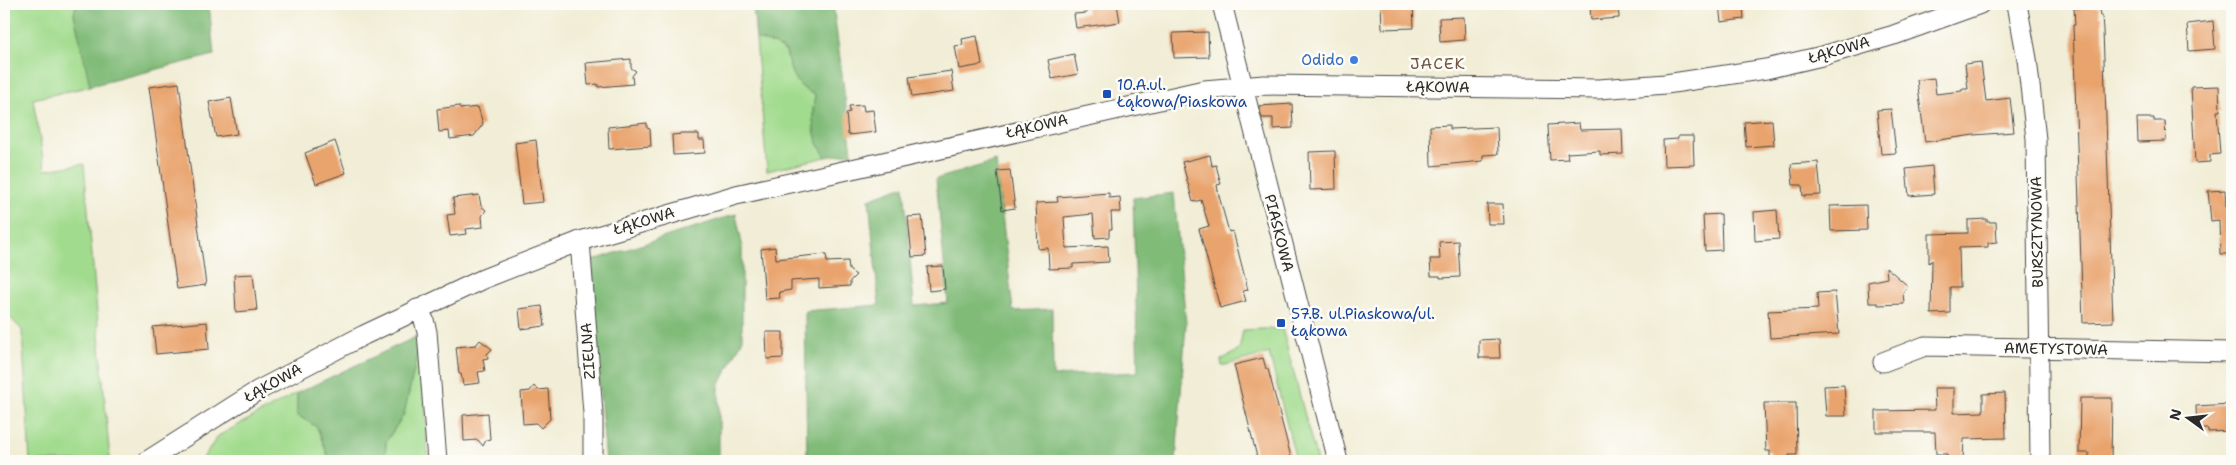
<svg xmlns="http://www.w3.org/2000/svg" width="2236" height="465" font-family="'Shantell Sans',sans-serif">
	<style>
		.green { fill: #a1db8d; stroke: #66835c }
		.forest { fill: #80bb78; stroke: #567352 }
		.building { fill: #e9a46e }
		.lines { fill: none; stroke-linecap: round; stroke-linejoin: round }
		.minor-casing { stroke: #494845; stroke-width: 21 }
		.minor { stroke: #fff; stroke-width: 19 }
		.shop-dot { fill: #3f7fe0; stroke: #fdfcf7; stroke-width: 2 }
		.transit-dot { fill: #1a4fb4; stroke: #fdfcf7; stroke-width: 2 }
		.labels { text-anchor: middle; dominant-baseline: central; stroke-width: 5; stroke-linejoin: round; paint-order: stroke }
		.street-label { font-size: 15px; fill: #2b2b2b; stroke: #fdfcf7 }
		.shop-label { font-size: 15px; fill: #366cbe; stroke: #fdfcf7; text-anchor: end }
		.transit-label { font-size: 15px; fill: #164399; stroke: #fdfcf7; text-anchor: start }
		.neighbourhood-label { font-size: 16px; letter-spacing: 1px; fill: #6e5542; stroke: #fdfcf7 }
	</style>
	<rect width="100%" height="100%" fill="#fdfcf7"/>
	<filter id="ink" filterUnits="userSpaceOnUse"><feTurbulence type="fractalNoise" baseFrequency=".02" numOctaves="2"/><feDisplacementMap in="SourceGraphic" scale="10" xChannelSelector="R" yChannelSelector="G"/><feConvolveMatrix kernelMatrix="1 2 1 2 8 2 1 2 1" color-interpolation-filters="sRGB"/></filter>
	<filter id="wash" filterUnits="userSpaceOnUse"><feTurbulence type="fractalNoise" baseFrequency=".0096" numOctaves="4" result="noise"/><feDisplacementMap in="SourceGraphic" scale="20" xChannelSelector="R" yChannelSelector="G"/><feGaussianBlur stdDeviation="1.12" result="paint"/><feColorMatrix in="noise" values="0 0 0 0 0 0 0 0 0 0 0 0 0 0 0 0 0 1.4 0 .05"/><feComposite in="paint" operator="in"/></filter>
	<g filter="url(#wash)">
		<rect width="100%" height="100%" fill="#f1edd6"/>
		<!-- green -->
		<g class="green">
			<path d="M 4,4 L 76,4 L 74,14 L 92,86 L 33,99 L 45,170 L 84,164 L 110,461 L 30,461 L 22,330 L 4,311 Z"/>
			<path d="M 756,39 L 774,44 L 786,52 C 791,74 793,84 815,95 C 811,118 812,137 826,157 L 767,171 Z"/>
			<path d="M 1282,328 L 1317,461 L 1296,461 L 1269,353 L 1222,366 L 1221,360 L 1239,350 L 1243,330 Z"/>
			<path d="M 422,334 L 428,461 L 385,461 L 386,442 L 404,414 Z"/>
			<path d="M 297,393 L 297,415 L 317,427 L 330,461 L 201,461 L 218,436 Z"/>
		</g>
		<!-- forest -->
		<g class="forest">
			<path d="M 76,4 L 209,4 L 214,55 L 90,86 L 74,14 Z"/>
			<path d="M 753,4 L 833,4 L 852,153 L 826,157 C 812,137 811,118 815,95 C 793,84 791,74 786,51 L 774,44 L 756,39 Z"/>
			<path d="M 996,161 L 1013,311 L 1052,309 L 1053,376 L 1138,372 L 1133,198 L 1174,193 L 1186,324 L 1176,461 L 807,461 L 805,311 L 879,305 L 869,199 L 904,186 L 914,306 L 948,303 L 936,179 Z"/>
			<path d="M 736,214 L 742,244 L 742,341 L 719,386 L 719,461 L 606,461 L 588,262 Z"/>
			<path d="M 422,334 L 404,414 L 386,442 L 385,461 L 330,461 L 317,427 L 297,415 L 297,393 Z"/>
		</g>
		<g id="blocks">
			<!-- building -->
			<g class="building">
				<path d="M 1101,4 L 1117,4 L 1120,22 L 1076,28 L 1074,14 L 1087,13 L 1086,6 Z"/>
				<path d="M 1381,4 L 1413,4 L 1414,28 L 1382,29 Z"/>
				<path d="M 1618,4 L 1619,18 L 1591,20 L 1590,6 Z"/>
				<path d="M 1719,4 L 1743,4 L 1744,19 L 1721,22 Z"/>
				<path d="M 2099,7 L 2100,16 L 2102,16 L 2103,30 L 2113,322 L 2083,323 L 2073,25 L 2075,25 L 2074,8 Z"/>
				<path d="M 1464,17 L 1465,40 L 1440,42 L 1439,18 Z"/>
				<path d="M 2213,21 L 2215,49 L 2189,51 L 2187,24 Z"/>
				<path d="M 1208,32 L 1209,57 L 1174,58 L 1173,33 Z"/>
				<path d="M 977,36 L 982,65 L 959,69 L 955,46 L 963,45 L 962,39 Z"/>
				<path d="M 1074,54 L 1078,74 L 1052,79 L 1048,60 Z"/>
				<path d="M 631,59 L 631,68 L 636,71 L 632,76 L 633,84 L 598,87 L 598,84 L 588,85 L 586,63 Z"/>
				<path d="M 1981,62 L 1986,101 L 2010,98 L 2014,132 L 1974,135 L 1925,142 L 1917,80 L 1934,78 L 1936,94 L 1962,91 L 1962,89 L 1968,89 L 1965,64 Z"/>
				<path d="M 951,71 L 954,91 L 912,97 L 909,77 Z"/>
				<path d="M 179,83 L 206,285 L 177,289 L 149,87 Z"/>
				<path d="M 2219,86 L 2220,111 L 2217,111 L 2220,154 L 2210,155 L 2210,162 L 2195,163 L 2191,87 Z"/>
				<path d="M 231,98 L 237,134 L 216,137 L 209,102 Z"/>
				<path d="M 1292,104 L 1293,128 L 1273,129 L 1273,118 L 1262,118 L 1259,106 Z"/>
				<path d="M 863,105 L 864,111 L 873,110 L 876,132 L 848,135 L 846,113 L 850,112 L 849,106 Z"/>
				<path d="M 459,106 L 460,109 L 478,107 L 483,124 L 474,136 L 450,139 L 449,131 L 439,132 L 437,109 Z"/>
				<path d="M 1891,109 L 1896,153 L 1881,154 L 1877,110 Z"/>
				<path d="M 2137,118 L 2154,118 L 2154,121 L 2165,121 L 2166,141 L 2138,142 Z"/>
				<path d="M 1772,120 L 1774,145 L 1746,147 L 1744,122 Z"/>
				<path d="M 647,123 L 647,128 L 650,129 L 651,146 L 609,149 L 608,127 Z"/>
				<path d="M 1579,123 L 1580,130 L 1622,129 L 1623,154 L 1600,155 L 1600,151 L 1567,153 L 1568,159 L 1550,160 L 1548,125 Z"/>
				<path d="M 1450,125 L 1450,129 L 1497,127 L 1498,154 L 1483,155 L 1483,161 L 1431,166 L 1430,126 Z"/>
				<path d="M 682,134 L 699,134 L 699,140 L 704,140 L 705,153 L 673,155 L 672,135 Z"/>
				<path d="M 1678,136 L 1693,136 L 1694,165 L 1664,166 L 1663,140 L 1678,139 Z"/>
				<path d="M 536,140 L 543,202 L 522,204 L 515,143 Z"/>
				<path d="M 335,141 L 346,173 L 316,184 L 305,153 Z"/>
				<path d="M 1335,151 L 1336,189 L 1310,190 L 1309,152 Z"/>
				<path d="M 1210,155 L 1212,166 L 1216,165 L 1221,184 L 1217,185 L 1219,196 L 1229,232 L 1233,231 L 1248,290 L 1243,291 L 1246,301 L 1220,308 L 1199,229 L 1209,226 L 1201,200 L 1193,202 L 1182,162 Z"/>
				<path d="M 1818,162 L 1821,195 L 1803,196 L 1802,185 L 1793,185 L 1791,164 Z"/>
				<path d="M 1932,166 L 1934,194 L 1909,196 L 1906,169 Z"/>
				<path d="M 1010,170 L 1015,208 L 1002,210 L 997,171 Z"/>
				<path d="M 2225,190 L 2226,206 L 2232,205 L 2232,254 L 2220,254 L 2219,220 L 2211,221 L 2208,191 Z"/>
				<path d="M 1109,193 L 1109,198 L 1120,197 L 1121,212 L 1111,212 L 1112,229 L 1109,229 L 1109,237 L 1095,238 L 1093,214 L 1064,217 L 1066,248 L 1108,246 L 1109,262 L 1073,264 L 1073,268 L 1049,269 L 1048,248 L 1038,249 L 1036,203 L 1058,202 L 1057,197 Z"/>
				<path d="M 479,195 L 481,206 L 486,210 L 482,216 L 483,227 L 466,229 L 467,234 L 450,236 L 447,215 L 455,214 L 453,198 Z"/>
				<path d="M 1487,204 L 1503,204 L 1504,224 L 1488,224 Z"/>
				<path d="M 1866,205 L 1867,230 L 1831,231 L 1830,206 Z"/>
				<path d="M 1777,210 L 1779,239 L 1755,241 L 1754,212 Z"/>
				<path d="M 1721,214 L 1722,250 L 1705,251 L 1703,215 Z"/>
				<path d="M 922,216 L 926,256 L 912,257 L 908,217 Z"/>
				<path d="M 1987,219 L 1987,222 L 1996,222 L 1997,242 L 1988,243 L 1988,247 L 1959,248 L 1960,287 L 1950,287 L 1950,313 L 1931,314 L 1932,260 L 1929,263 L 1929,234 L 1968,233 L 1968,220 Z"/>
				<path d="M 1458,241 L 1460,277 L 1440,278 L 1440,276 L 1431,276 L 1430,259 L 1440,259 L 1439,242 Z"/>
				<path d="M 775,247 L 776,259 L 826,254 L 827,262 L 848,261 L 849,270 L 856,275 L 850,281 L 850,286 L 819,288 L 819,279 L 791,281 L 791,290 L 779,292 L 780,298 L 765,299 L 761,249 Z"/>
				<path d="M 943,266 L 945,289 L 929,291 L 927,267 Z"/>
				<path d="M 1886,267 L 1908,286 L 1903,292 L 1904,304 L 1878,305 L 1878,303 L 1869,303 L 1868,282 L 1887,278 Z"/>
				<path d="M 253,274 L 257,310 L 236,312 L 234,275 Z"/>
				<path d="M 1835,292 L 1839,334 L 1770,338 L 1768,311 L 1818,309 L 1817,293 Z"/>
				<path d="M 542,306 L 545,326 L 521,329 L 519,309 Z"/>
				<path d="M 207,322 L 209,349 L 156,354 L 153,327 Z"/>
				<path d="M 766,332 L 783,332 L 783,358 L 767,359 Z"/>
				<path d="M 1499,339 L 1500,358 L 1479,358 L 1479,340 Z"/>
				<path d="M 480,340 L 492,349 L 487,354 L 488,358 L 483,359 L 485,371 L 478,372 L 480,383 L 463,385 L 461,374 L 459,374 L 456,347 L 476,345 Z"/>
				<path d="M 1263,358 L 1266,369 L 1268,369 L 1292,461 L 1258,461 L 1234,365 Z"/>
				<path d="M 1844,385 L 1846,416 L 1826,416 L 1824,386 Z"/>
				<path d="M 534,386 L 538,390 L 548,389 L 550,419 L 541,428 L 536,423 L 523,424 L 521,392 L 530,391 Z"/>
				<path d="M 1934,388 L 1954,388 L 1954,413 L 1983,412 L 1983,394 L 2005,393 L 2006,438 L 1964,439 L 1963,460 L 1947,461 L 1947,454 L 1936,454 L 1935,432 L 1876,432 L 1876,411 L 1935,410 Z"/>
				<path d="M 2080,398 L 2112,398 L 2111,461 L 2089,461 L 2089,453 L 2079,453 Z"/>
				<path d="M 1764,403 L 1796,403 L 1797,455 L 1789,455 L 1789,461 L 1770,461 L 1770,451 L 1766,451 Z"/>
				<path d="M 2232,404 L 2232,431 L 2208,432 L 2208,429 L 2197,429 L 2196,406 Z"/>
				<path d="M 488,413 L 490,439 L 486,440 L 483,446 L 478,440 L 464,441 L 463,415 Z"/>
			</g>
		</g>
	</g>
	<g filter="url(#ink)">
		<use href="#blocks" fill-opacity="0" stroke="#494845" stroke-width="1"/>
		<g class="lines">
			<!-- minor casing -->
			<g class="minor-casing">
				<g id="minor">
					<path d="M 1222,4 L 1338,461"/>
					<path d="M 2017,4 L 2027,59 L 2036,139 L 2040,461"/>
					<path d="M 580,241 L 593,413 L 593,461"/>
					<path d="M 417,309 L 424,320 L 427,332 L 437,461"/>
					<path d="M 1883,362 L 1925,346 L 2232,352"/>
					<path d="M 147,461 L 257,391 L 364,335 L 483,279 L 580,241 L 736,195 L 1204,90 L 1264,85 L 1599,89 L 1666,84 L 1766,69 L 1822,56 L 1894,35 L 1980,4"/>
				</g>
			</g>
			<!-- minor -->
			<use href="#minor" class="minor"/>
		</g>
	</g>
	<!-- markers -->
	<circle class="shop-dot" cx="1354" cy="60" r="5"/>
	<g class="transit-dot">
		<rect x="1102" y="89" width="10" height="10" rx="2.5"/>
		<rect x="1276" y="318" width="10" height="10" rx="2.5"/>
	</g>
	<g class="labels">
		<!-- street labels -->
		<g class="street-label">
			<text transform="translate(1839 50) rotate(-16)">ŁĄKOWA</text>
			<text transform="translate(1438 87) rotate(1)">ŁĄKOWA</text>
			<text transform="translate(1037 126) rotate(-13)">ŁĄKOWA</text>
			<text transform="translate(644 221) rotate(-17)">ŁĄKOWA</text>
			<text transform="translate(2037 232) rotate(-91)">BURSZTYNOWA</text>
			<text transform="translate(1279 233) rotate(76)">PIASKOWA</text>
			<text transform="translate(2056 349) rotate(1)">AMETYSTOWA</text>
			<text transform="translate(588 351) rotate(-94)">ZIELNA</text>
			<text transform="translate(273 383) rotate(-29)">ŁĄKOWA</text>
		</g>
		<!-- shop labels -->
		<g class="shop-label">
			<text x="1344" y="60">Odido</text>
		</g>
		<!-- transit labels -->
		<g class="transit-label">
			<text x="1117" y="85">10.A.ul.<tspan x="1117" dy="17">Łąkowa/Piaskowa</tspan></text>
			<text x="1291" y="314">57.B. ul.Piaskowa/ul.<tspan x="1291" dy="17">Łąkowa</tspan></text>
		</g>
		<!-- neighbourhood labels -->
		<g class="neighbourhood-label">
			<text x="1438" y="63">JACEK</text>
		</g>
	</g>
	<!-- margin -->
	<rect width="2236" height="465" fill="none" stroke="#fdfcf7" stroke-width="20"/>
	<!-- north arrow -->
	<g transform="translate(2188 418) rotate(285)" stroke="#fdfcf7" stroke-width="4" paint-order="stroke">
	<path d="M0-4L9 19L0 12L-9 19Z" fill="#2b2b2b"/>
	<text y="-8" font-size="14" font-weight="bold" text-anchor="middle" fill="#2b2b2b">N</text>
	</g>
</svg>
